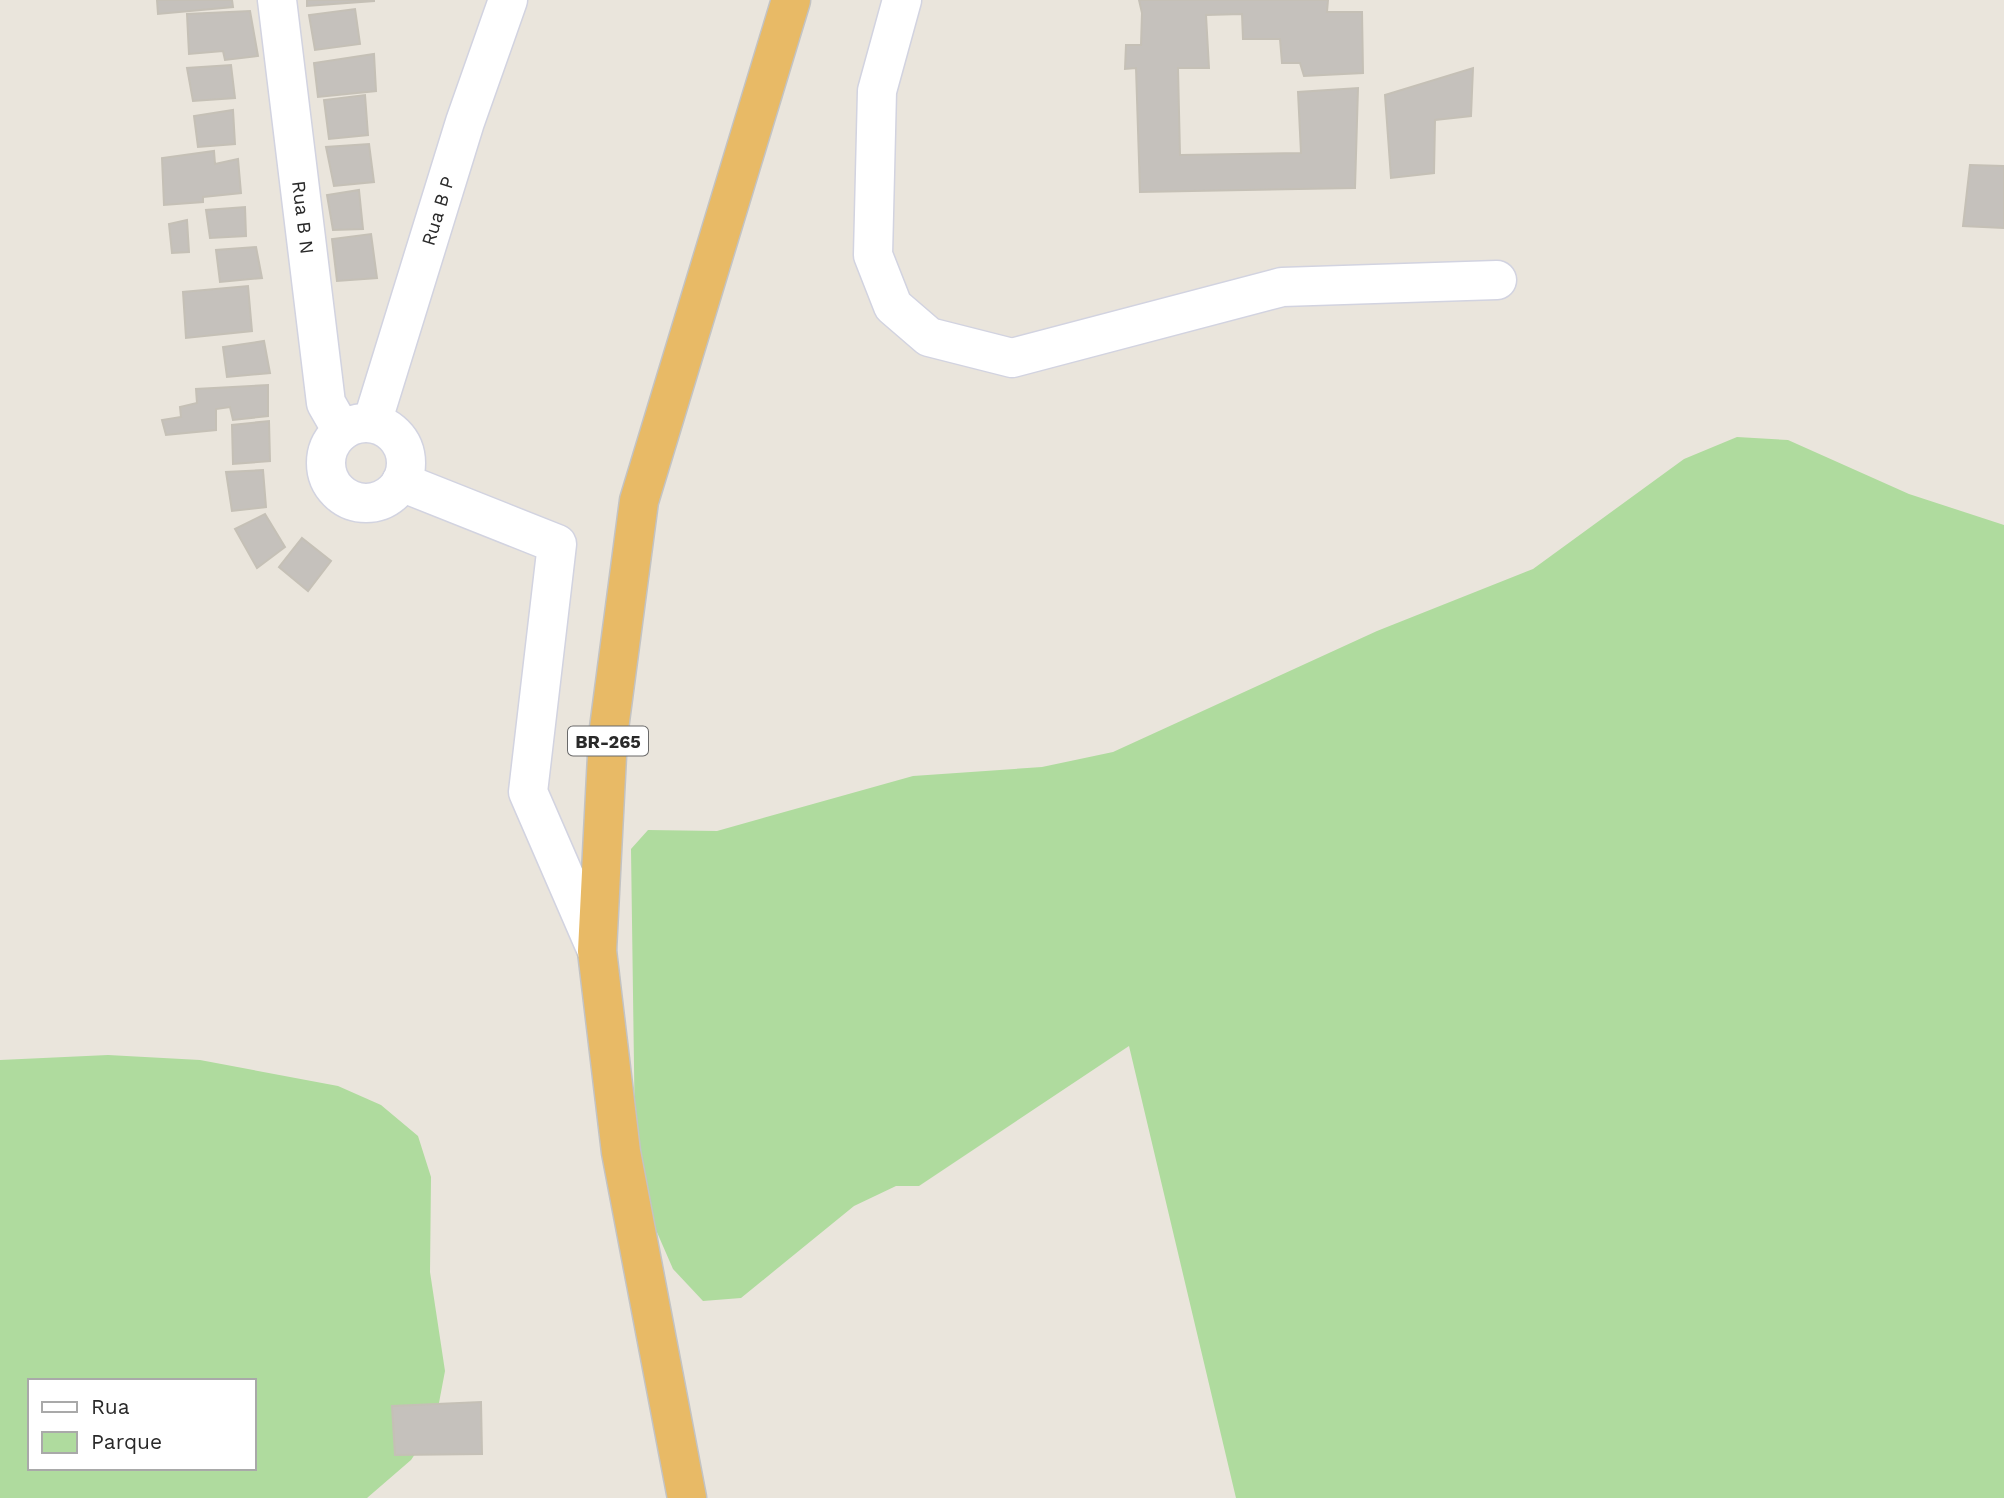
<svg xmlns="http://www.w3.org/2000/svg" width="2004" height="1498" font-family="'Work Sans',sans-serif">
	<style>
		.green { fill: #afdb9e; fill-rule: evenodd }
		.building { fill: #c5c1bc; stroke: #c5c0b6; stroke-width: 2 }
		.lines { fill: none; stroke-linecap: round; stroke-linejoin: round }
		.minor-casing { stroke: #d2d3e0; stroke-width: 41 }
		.trunk-casing { stroke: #c3c3c3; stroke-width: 41 }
		.minor { stroke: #fff; stroke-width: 38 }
		.trunk { stroke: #e8ba66; stroke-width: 38 }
		.labels { text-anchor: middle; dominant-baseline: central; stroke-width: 5; stroke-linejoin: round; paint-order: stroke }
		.shield { fill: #fff; stroke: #696969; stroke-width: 2 }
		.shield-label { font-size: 18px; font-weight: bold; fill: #292929 }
		.street-label { font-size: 19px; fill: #292929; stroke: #fff }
	</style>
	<rect width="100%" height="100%" fill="#eae5dc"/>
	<!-- green -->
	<g class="green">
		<path d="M 1737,437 L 1788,440 L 1909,494 L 2004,525 L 2004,1498 L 1236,1498 L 1129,1046 L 919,1186 L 896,1186 L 854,1206 L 741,1298 L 703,1301 L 673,1269 L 656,1230 L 635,1138 L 631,849 L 648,830 L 717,831 L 913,776 L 1042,767 L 1113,752 L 1377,631 L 1533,569 L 1684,459 Z"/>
		<path d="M 108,1055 L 200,1060 L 338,1086 L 381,1105 L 418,1136 L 431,1177 L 430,1272 L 445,1371 L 435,1424 L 411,1460 L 367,1498 L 0,1498 L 0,1060 ZM 30,1381 L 254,1381 L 254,1468 L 30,1468 Z"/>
	</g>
	<!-- building -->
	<g class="building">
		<path d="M 157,0 L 232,0 L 233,7 L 158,14 Z"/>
		<path d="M 307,0 L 374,0 L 374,1 L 307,6 Z"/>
		<path d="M 1139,0 L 1328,0 L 1327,12 L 1362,12 L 1363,73 L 1304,76 L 1300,63 L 1282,63 L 1280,39 L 1243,39 L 1242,14 L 1206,15 L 1209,68 L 1178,68 L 1180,155 L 1301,153 L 1298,92 L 1358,88 L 1355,188 L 1140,192 L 1136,68 L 1125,69 L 1126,45 L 1141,45 L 1142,13 Z"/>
		<path d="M 355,9 L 360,44 L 315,50 L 309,15 Z"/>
		<path d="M 250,11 L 258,56 L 225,60 L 223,51 L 189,54 L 187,14 Z"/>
		<path d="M 374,54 L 376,91 L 318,97 L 314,63 Z"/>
		<path d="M 231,65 L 235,98 L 193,101 L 187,68 Z"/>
		<path d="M 1473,68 L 1471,116 L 1435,120 L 1434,173 L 1391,178 L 1385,95 Z"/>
		<path d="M 365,95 L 368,135 L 329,139 L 324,100 Z"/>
		<path d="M 233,110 L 235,144 L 198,147 L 194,116 Z"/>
		<path d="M 369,144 L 374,182 L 334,186 L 326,147 Z"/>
		<path d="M 214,151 L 215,164 L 238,159 L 241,193 L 203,197 L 203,202 L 164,205 L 162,158 Z"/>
		<path d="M 1970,165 L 2004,166 L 2004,228 L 1963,226 Z"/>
		<path d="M 359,190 L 363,229 L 333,230 L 327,195 Z"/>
		<path d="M 245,207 L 246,236 L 210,238 L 206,210 Z"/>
		<path d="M 187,220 L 189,252 L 172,253 L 169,224 Z"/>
		<path d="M 371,234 L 377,278 L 337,281 L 332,239 Z"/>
		<path d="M 256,247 L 262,278 L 220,282 L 216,250 Z"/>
		<path d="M 248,286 L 252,331 L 186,338 L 183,292 Z"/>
		<path d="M 264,341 L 270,373 L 227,377 L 223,347 Z"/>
		<path d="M 268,385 L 268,416 L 233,420 L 230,407 L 216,409 L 216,430 L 166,435 L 162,420 L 181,417 L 180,407 L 197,403 L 196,389 Z"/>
		<path d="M 269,421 L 270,461 L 233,464 L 232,425 Z"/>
		<path d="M 263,470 L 266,507 L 232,511 L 226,472 Z"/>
		<path d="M 265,514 L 285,547 L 257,568 L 235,529 Z"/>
		<path d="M 302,538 L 331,561 L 308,591 L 279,567 Z"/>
		<path d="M 481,1402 L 482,1454 L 395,1455 L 392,1406 Z"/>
	</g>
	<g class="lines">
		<!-- minor casing -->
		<g class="minor-casing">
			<g id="minor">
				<path id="s1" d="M 277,0 L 326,403 L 342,431"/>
				<path d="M 902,0 L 877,91 L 873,255 L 893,306 L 929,337 L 1012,358 L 1282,287 L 1497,280"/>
				<path id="s2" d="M 372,423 L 465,122 L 508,0"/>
				<circle cx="366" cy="463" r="40"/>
				<path d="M 401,482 L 557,544 L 528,792 L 597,951"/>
			</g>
		</g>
		<!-- trunk casing -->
		<g class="trunk-casing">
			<path id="trunk" d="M 687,1498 L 621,1152 L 597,951 L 608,736 L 639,501 L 791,0"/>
		</g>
		<!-- minor -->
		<use href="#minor" class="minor"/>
		<!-- trunk -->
		<use href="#trunk" class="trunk"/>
	</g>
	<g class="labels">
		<!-- shield labels -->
		<rect class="shield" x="568" y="726.5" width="80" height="29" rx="5"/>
		<g class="shield-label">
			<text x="608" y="741">BR-265</text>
		</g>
		<!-- street labels -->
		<g class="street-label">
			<text stroke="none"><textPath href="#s2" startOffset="222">Rua B P</textPath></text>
			<text stroke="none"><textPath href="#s1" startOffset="219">Rua B N</textPath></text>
		</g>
	</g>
	<!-- legend -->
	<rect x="28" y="1379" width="228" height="91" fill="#ffffff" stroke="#a9a9a9" stroke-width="2"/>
	<rect x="42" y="1402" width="35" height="10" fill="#ffffff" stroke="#a9a9a9" stroke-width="2"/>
	<text x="91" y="1414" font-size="21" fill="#292929">Rua</text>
	<rect x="42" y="1432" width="35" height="21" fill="#afdb9e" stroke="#a9a9a9" stroke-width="2"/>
	<text x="91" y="1449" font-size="21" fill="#292929">Parque</text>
</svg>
